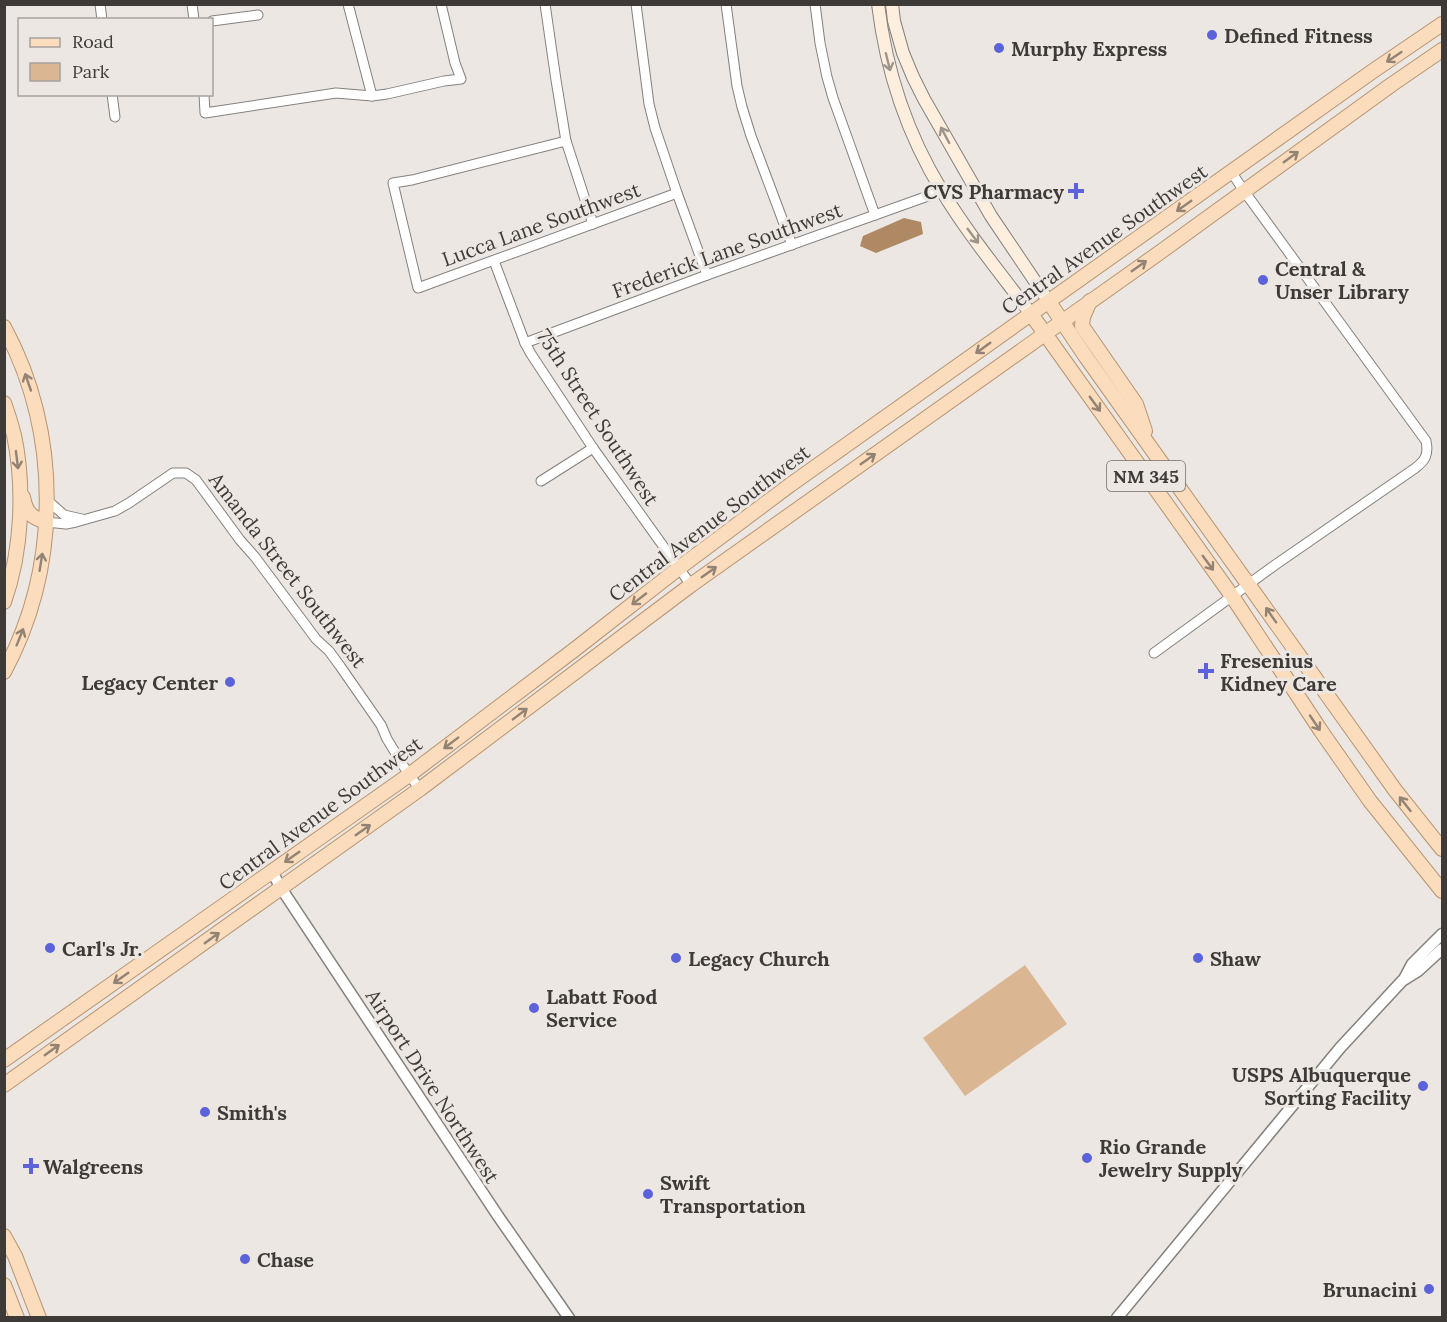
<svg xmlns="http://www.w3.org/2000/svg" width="1447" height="1322" font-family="Lora,serif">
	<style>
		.green { fill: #dab692 }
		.water { fill: #ae8963 }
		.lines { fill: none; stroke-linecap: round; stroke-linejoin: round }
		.minor-casing { stroke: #85807b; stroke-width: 11 }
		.tertiary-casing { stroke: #85807b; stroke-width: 13 }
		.secondary-casing { stroke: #85807b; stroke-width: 14 }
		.primary-casing { stroke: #b79472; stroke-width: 16 }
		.minor { stroke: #fff; stroke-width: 9 }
		.tertiary { stroke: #fff; stroke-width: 10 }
		.secondary { stroke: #fdeede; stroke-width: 12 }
		.primary { stroke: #fbdcbd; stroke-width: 14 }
		.oneway { stroke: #928374 }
		.oneway2 { stroke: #9d948b }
		.poi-dot { fill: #5c62d9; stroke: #ece7e2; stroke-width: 2 }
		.labels { text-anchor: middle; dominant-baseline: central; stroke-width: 6; stroke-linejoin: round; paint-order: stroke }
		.shield { fill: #ece7e2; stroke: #726e6b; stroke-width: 1.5 }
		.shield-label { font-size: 18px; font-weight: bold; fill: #3d3a38 }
		.poi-label { font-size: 20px; font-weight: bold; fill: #3d3a38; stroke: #ece7e2; text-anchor: start }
		.street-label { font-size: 20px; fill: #3d3a38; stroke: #ece7e2 }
	</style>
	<rect width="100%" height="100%" fill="#ece7e2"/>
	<!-- green -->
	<path class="green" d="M 1025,965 L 1067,1024 L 965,1096 L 923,1038 Z"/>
	<!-- water -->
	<path class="water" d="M 904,218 L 921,222 L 923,234 L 876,253 L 860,246 L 863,236 Z"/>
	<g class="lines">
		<!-- minor casing -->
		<g class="minor-casing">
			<g id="minor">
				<path d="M 100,4 L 102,20"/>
				<path d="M 192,4 L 194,20"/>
				<path d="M 348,4 L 372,96"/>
				<path d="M 545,4 L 556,80 L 566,141 L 593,224"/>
				<path d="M 636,4 L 649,104 L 655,128 L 677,193 L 707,275"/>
				<path d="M 726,4 L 737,86 L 742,107 L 751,136 L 792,245"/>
				<path d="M 815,4 L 820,43 L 827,77 L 833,98 L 875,215"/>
				<path d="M 212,21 L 258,15"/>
				<path d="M 112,94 L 115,117"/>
				<path d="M 204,94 L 205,113 L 336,93 L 372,96 L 387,94 L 444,81 L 461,79 L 455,63 L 441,4"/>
				<path d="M 566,141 L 412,180 L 393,183 L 418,288 L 677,193"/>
				<path d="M 494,261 L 525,343 L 531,354 L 593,448 L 691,585"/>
				<path d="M 525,343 L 707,275 L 942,191"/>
				<path d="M 541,481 L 593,448"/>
				<path d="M 47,500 L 64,515 L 82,519"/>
				<path d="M 46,522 L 66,524 L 76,522 L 115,511 L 129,503 L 173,473 L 186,473 L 196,480 L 240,540 L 255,557 L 316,639 L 329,651 L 340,666 L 381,725 L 387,739 L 409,775 L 420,789"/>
				<path d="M 1154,653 L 1275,565 L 1414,469 C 1425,461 1429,455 1426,441 L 1244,191 L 1232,173"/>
			</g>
		</g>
		<!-- tertiary casing -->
		<g class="tertiary-casing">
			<g id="tertiary">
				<path d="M 272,872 L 281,888 L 498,1216 L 569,1318"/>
				<path d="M 1404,979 L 1412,964 L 1442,934"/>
				<path d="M 1117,1318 L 1340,1048 L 1402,981 L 1418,971 L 1442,949"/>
			</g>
		</g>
		<!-- secondary casing -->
		<g class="secondary-casing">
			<g id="secondary">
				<path d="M 878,4 C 886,70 907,134 942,191 C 968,234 1001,274 1031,314"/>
				<path d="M 892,4 L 894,21 L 903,53 L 913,77 L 924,99 L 991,216 L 1049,302"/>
			</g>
		</g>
		<!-- primary casing -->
		<g class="primary-casing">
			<g id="primary">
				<path d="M 1090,301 L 1083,317 L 1082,326 L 1136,404 L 1145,431"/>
				<path d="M 1049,302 L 1086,357 L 1395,790 L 1442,849"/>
				<path d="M 1031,314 L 1232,596 L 1321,731 L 1370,801 L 1442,891"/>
				<path d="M 4,327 C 61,433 61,566 4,672"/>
				<path d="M 4,403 C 8,414 11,424 14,435 C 25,488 22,551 4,602"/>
				<path d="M 23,497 C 26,513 31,517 46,522"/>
				<path d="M 4,1060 L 409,775 L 574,650 L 679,568 L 790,485 L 1373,71 L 1442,24"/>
				<path d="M 4,1085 L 420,789 L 691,585 L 1159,253 L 1391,85 L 1442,50"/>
				<path d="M 4,1236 L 15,1256 L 39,1318"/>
				<path d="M 4,1285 L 17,1318"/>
			</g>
		</g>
		<!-- minor -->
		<use href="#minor" class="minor"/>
		<!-- tertiary -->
		<use href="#tertiary" class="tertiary"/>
		<!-- secondary -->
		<use href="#secondary" class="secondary"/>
		<!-- primary -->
		<use href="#primary" class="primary"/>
	</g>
	<!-- one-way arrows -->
	<defs><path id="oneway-shaft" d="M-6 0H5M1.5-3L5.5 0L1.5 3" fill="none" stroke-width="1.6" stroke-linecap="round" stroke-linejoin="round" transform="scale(1.5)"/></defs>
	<g class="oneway">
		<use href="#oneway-shaft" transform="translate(1394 57) rotate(146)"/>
		<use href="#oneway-shaft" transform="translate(1291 157) rotate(-36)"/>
		<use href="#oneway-shaft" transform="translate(1184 206) rotate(145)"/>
		<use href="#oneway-shaft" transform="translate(1139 266) rotate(-35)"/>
		<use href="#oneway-shaft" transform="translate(983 348) rotate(144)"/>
		<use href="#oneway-shaft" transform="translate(28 382) rotate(-109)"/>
		<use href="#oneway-shaft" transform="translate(1095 404) rotate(54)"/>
		<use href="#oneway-shaft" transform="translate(868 459) rotate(-35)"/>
		<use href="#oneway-shaft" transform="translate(17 460) rotate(83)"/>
		<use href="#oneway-shaft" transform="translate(41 562) rotate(-81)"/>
		<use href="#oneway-shaft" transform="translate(1208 563) rotate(54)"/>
		<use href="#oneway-shaft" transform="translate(709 572) rotate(-35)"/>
		<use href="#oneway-shaft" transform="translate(639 599) rotate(142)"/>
		<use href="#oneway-shaft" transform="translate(1271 615) rotate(-125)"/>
		<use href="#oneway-shaft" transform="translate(20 637) rotate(-68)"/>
		<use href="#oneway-shaft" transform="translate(520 714) rotate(-37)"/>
		<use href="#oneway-shaft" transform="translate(1315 723) rotate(56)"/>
		<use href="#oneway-shaft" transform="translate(451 743) rotate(143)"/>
		<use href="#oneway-shaft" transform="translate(1405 804) rotate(-128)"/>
		<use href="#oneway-shaft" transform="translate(363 830) rotate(-35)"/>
		<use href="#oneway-shaft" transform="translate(292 857) rotate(145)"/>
		<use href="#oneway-shaft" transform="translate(212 938) rotate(-36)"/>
		<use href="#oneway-shaft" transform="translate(121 978) rotate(145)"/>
		<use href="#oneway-shaft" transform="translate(52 1050) rotate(-36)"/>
	</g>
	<g class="oneway2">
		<use href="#oneway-shaft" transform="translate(888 62) rotate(76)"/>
		<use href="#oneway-shaft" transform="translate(945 135) rotate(-118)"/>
		<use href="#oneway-shaft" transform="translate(973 236) rotate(53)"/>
	</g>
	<!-- markers -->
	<g class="poi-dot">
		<circle cx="1212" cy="35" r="6"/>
		<circle cx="999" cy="48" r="6"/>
		<path d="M1073 182h6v6h6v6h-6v6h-6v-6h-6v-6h6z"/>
		<circle cx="1263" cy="280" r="6"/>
		<path d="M1203 662h6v6h6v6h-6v6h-6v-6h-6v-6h6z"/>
		<circle cx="230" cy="682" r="6"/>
		<circle cx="50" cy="948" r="6"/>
		<circle cx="676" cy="958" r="6"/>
		<circle cx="1198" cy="958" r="6"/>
		<circle cx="534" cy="1008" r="6"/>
		<circle cx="1423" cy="1086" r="6"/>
		<circle cx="205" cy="1112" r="6"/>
		<circle cx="1087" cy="1158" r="6"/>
		<path d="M28 1157h6v6h6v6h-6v6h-6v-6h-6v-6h6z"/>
		<circle cx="648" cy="1194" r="6"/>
		<circle cx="245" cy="1259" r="6"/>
		<circle cx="1429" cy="1289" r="6"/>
	</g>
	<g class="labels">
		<!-- shield labels -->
		<rect class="shield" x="1107" y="461" width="78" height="30" rx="4.5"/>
		<g class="shield-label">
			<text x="1146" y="476">NM 345</text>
		</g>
		<!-- poi labels -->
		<g class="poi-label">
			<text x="1224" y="35">Defined Fitness</text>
			<text x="1011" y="48">Murphy Express</text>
			<text x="1064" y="191" text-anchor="end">CVS Pharmacy</text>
			<text x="1275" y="268">Central &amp;<tspan x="1275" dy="23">Unser Library</tspan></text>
			<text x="1220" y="660">Fresenius<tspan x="1220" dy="23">Kidney Care</tspan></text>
			<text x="218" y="682" text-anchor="end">Legacy Center</text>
			<text x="62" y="948">Carl's Jr.</text>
			<text x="688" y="958">Legacy Church</text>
			<text x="1210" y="958">Shaw</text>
			<text x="546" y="996">Labatt Food<tspan x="546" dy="23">Service</tspan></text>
			<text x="1411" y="1074" text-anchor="end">USPS Albuquerque<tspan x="1411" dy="23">Sorting Facility</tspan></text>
			<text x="217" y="1112">Smith's</text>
			<text x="1099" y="1146">Rio Grande<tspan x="1099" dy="23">Jewelry Supply</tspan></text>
			<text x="43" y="1166">Walgreens</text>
			<text x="660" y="1182">Swift<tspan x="660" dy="23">Transportation</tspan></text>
			<text x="257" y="1259">Chase</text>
			<text x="1417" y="1289" text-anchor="end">Brunacini</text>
		</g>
		<!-- street labels -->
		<g class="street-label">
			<text transform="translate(541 224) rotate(-20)">Lucca Lane Southwest</text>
			<text transform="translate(1104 239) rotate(-35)">Central Avenue Southwest</text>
			<text transform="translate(727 250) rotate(-20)">Frederick Lane Southwest</text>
			<text transform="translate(598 417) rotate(57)">75th Street Southwest</text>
			<text transform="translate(709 523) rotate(-37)">Central Avenue Southwest</text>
			<text transform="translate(288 570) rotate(52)">Amanda Street Southwest</text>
			<text transform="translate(320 813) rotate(-36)">Central Avenue Southwest</text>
			<text transform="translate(433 1086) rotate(57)">Airport Drive Northwest</text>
		</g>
	</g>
	<!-- border -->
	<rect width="1447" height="1322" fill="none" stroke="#3d3a38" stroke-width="12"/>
	<!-- legend -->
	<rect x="18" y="18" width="195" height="78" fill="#ece7e2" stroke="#a6a29e" stroke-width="1.5"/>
	<rect x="30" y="38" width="30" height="9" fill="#fbdcbd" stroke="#a6a29e" stroke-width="1.5"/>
	<text x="72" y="48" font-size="18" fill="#3d3a38">Road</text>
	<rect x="30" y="63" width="30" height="18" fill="#dab692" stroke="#a6a29e" stroke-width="1.5"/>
	<text x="72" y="78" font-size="18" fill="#3d3a38">Park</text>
</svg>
